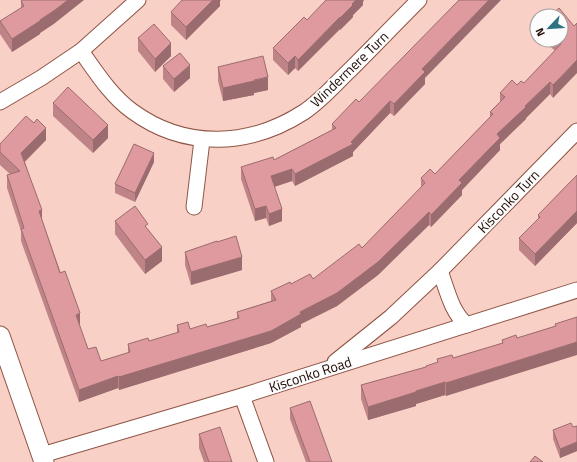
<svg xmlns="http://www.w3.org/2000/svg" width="577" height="462" font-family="'Titillium Web',sans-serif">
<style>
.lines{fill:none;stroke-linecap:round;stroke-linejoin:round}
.minor-casing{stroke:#8e5445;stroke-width:17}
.tertiary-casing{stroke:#8e5445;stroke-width:21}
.minor{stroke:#fff;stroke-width:15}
.tertiary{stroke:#fff;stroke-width:19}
.wall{fill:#bf8488}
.shaded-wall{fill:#9b6c6f}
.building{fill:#de9a9e;stroke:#9b6c6f}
.labels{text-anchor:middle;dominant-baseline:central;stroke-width:4;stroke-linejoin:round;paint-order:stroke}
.street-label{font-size:14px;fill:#210b06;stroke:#fcfcfc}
</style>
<rect width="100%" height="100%" fill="#f9d0c5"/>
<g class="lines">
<g class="minor-casing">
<g id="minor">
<path d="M 81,51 C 96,72 111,96 132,111 C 185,150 250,147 304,112 C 322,100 336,83 351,69 C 374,46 396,23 419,0"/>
<path d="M 0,102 L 41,78 L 81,51 L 138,0"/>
<path d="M 194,207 L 202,140"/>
<path d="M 440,271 C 447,289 451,312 467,325"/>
<path d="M 335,362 L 391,317 L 440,271 L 577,131"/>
<path d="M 242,396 L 266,462"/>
<path d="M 42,455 L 242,396 L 577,290"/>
</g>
</g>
<g class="tertiary-casing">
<path id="tertiary" d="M 0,336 L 44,462"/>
</g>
<use href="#minor" class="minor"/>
<use href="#tertiary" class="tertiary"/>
</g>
<g class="wall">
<path d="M 21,1 L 55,23 L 40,33 L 40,34 L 12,52 L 0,34 L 0,21 L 21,8 Z"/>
<path d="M 220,1 L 220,6 L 186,40 L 171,25 L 171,12 Z"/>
<path d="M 363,2 L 363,5 L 353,15 L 353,17 L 340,30 L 340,29 L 298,71 L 295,68 L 288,75 L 273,60 L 273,48 L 307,20 Z"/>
<path d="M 574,26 L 553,98 L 550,94 L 526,118 L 526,119 L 500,144 L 500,150 L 462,190 L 462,195 L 431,227 L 429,225 L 378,275 L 337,306 L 301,324 L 301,327 L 271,343 L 119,390 L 118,388 L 79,402 L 21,241 L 21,231 L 7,188 L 7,175 L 10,174 L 0,165 L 0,144 L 46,140 L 25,162 L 42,220 L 88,349 L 101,361 L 128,353 L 128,344 L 149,341 L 177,333 L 177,325 L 190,329 L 207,327 L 237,318 L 237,312 L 271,301 L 271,291 L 291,284 L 313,279 L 362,248 L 421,188 L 421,178 L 435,174 L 490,117 L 490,112 L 500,102 L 500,93 L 517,85 L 524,83 L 555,51 L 544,40 L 561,40 Z"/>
<path d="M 138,38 L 171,56 L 155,72 L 138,51 Z"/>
<path d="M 163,66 L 190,78 L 174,92 L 163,79 Z"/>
<path d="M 218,67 L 268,90 L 254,93 L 254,95 L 223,101 L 218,81 Z"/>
<path d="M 425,78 L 425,84 L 394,116 L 390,113 L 353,152 L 353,156 L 295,186 L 292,181 L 274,187 L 282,221 L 269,226 L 266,218 L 255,221 L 241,179 L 241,167 L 274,160 L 332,130 L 332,124 L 359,102 Z"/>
<path d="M 53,103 L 108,138 L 93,153 L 53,116 Z"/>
<path d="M 154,162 L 135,202 L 115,193 L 115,184 Z"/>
<path d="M 577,175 L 577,223 L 535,266 L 519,250 L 519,238 L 538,219 L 538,215 Z"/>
<path d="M 115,221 L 148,229 L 162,261 L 145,274 L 115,234 Z"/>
<path d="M 217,242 L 242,270 L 191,285 L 185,265 L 185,252 Z"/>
<path d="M 577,317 L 446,396 L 445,395 L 416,404 L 416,406 L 368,420 L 361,399 L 361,385 L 426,367 L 437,363 L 437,359 L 453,358 L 502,343 L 502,340 L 517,338 L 555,326 L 555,324 Z"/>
<path d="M 290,408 L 332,462 L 306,462 L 290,419 Z"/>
<path d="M 577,426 L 577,451 L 560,458 L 553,439 L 553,430 L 573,427 Z"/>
<path d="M 199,434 L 232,462 L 204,462 L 199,448 Z"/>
</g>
<g class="shaded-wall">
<path d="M 68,0 L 84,0 L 55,23 L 40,33 L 40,34 L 12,52 L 12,39 L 40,20 Z"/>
<path d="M 213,0 L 221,0 L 220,1 L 220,6 L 186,40 L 186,27 Z"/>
<path d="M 356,0 L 364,0 L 363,2 L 363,5 L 353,15 L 353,17 L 340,30 L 340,18 Z"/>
<path d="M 489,0 L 501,0 L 425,78 L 425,84 L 394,116 L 394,104 L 422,69 Z"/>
<path d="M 340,17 L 340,29 L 298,71 L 298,60 Z"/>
<path d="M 171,43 L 171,56 L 155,72 L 155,59 Z"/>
<path d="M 295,56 L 295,68 L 288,75 L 288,63 Z"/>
<path d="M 577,60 L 577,73 L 553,98 L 553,85 Z"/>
<path d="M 190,65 L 190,78 L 174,92 L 174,79 Z"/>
<path d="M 268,77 L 268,90 L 254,93 L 254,95 L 223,101 L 223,88 Z"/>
<path d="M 550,82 L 550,94 L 526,118 L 526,119 L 500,144 L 500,150 L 462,190 L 462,195 L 431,227 L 431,215 L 497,134 Z"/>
<path d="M 390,101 L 390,113 L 353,152 L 353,156 L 295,186 L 295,174 L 351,142 Z"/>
<path d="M 108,125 L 108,138 L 93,153 L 93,140 Z"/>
<path d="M 46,128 L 46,140 L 21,165 L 21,153 Z"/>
<path d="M 154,153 L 154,162 L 135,202 L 135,193 Z"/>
<path d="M 292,169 L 292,181 L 271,188 L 271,176 Z"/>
<path d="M 266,206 L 266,218 L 255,221 L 255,209 Z"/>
<path d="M 282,209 L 282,221 L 269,226 L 269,214 Z"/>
<path d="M 42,210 L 42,223 L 39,211 Z"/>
<path d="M 577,211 L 577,223 L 535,266 L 535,254 Z"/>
<path d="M 429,212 L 429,225 L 378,275 L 337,306 L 301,324 L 301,327 L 271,343 L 119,390 L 119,377 L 300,312 Z"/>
<path d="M 162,247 L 162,261 L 145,274 L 145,260 Z"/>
<path d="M 242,257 L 242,270 L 191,285 L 191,272 Z"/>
<path d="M 80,313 L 80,326 L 76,315 Z"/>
<path d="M 577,342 L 577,355 L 446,396 L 446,383 Z"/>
<path d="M 118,376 L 118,388 L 79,402 L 79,390 Z"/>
<path d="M 445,382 L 445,395 L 416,404 L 416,406 L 368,420 L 368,407 L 416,391 Z"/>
<path d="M 577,442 L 577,451 L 560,458 L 560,449 Z"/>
</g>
<g class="building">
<path d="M 22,0 L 68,0 L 55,10 L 40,20 L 40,21 L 12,39 L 0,21 L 24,6 L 21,1 Z"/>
<path d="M 182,0 L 213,0 L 186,27 L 171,12 Z"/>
<path d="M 326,0 L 356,0 L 352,4 L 353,5 L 340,18 L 340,17 L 298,60 L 295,56 L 288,63 L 273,48 L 304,17 L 307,20 Z"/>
<path d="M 459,0 L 489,0 L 422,69 L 425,72 L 394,104 L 390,101 L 351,142 L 353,144 L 295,174 L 292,169 L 271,176 L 282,209 L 269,214 L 266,206 L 255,209 L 241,167 L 273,157 L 274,160 L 336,128 L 332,124 L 356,99 L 359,102 Z"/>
<path d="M 559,8 L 574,26 L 577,23 L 577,60 L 553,85 L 550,82 L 525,106 L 526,107 L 497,134 L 500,138 L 459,180 L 462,183 L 431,215 L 429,212 L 378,262 L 337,293 L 300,312 L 301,314 L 271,331 L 119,377 L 118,376 L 79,390 L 21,229 L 24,228 L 7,175 L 20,171 L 0,152 L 0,144 L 26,116 L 34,123 L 37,119 L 46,128 L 21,153 L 42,210 L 39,211 L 60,273 L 65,271 L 80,313 L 76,315 L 88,349 L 96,347 L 101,361 L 130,352 L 128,344 L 148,338 L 149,341 L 179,332 L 177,325 L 188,322 L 190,329 L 206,324 L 207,327 L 239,318 L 237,312 L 276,300 L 271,291 L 290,282 L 291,284 L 310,274 L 313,279 L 359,244 L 362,248 L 425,183 L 421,178 L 430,169 L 435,174 L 493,114 L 490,112 L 505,97 L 500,93 L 512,80 L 517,85 L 521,81 L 524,83 L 561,44 L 556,40 L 561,40 L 561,16 L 550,16 Z"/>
<path d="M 154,24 L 171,43 L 155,59 L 138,38 Z"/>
<path d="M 180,53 L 190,65 L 174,79 L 163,66 Z"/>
<path d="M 263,56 L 268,77 L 254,80 L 254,81 L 223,88 L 218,67 Z"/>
<path d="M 68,87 L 108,125 L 93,140 L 53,103 Z"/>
<path d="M 134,144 L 154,153 L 135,193 L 115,184 Z"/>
<path d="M 577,175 L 577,211 L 535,254 L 519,238 L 540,217 L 538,215 Z"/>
<path d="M 135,206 L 148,224 L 145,226 L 162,247 L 145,260 L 115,221 Z"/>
<path d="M 236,236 L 242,257 L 191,272 L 185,252 L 217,241 L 217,242 Z"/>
<path d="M 577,317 L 577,342 L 446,383 L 445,382 L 416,391 L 416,392 L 368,407 L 361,385 L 426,367 L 426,366 L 438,362 L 437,359 L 452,355 L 453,358 L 503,343 L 502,340 L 516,335 L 517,338 L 556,326 L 555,324 Z"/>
<path d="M 310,401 L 332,462 L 310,462 L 290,408 Z"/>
<path d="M 571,423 L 573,427 L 577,426 L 577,442 L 560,449 L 553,430 Z"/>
<path d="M 220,427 L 232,462 L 209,462 L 199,434 Z"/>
<path d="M 535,456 L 543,462 L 530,462 Z"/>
</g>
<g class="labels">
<g class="street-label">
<text transform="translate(349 69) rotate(-44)">Windermere Turn</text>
<text transform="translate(508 201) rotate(-46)">Kisconko Turn</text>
<text transform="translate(310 374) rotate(-18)">Kisconko Road</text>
</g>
</g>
<g transform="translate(549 28) rotate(245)"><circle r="19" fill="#fcfcfc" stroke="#a49c9a"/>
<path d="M0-3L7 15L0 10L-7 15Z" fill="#2f7383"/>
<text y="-6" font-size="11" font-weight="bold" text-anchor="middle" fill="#210b06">N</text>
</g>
</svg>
